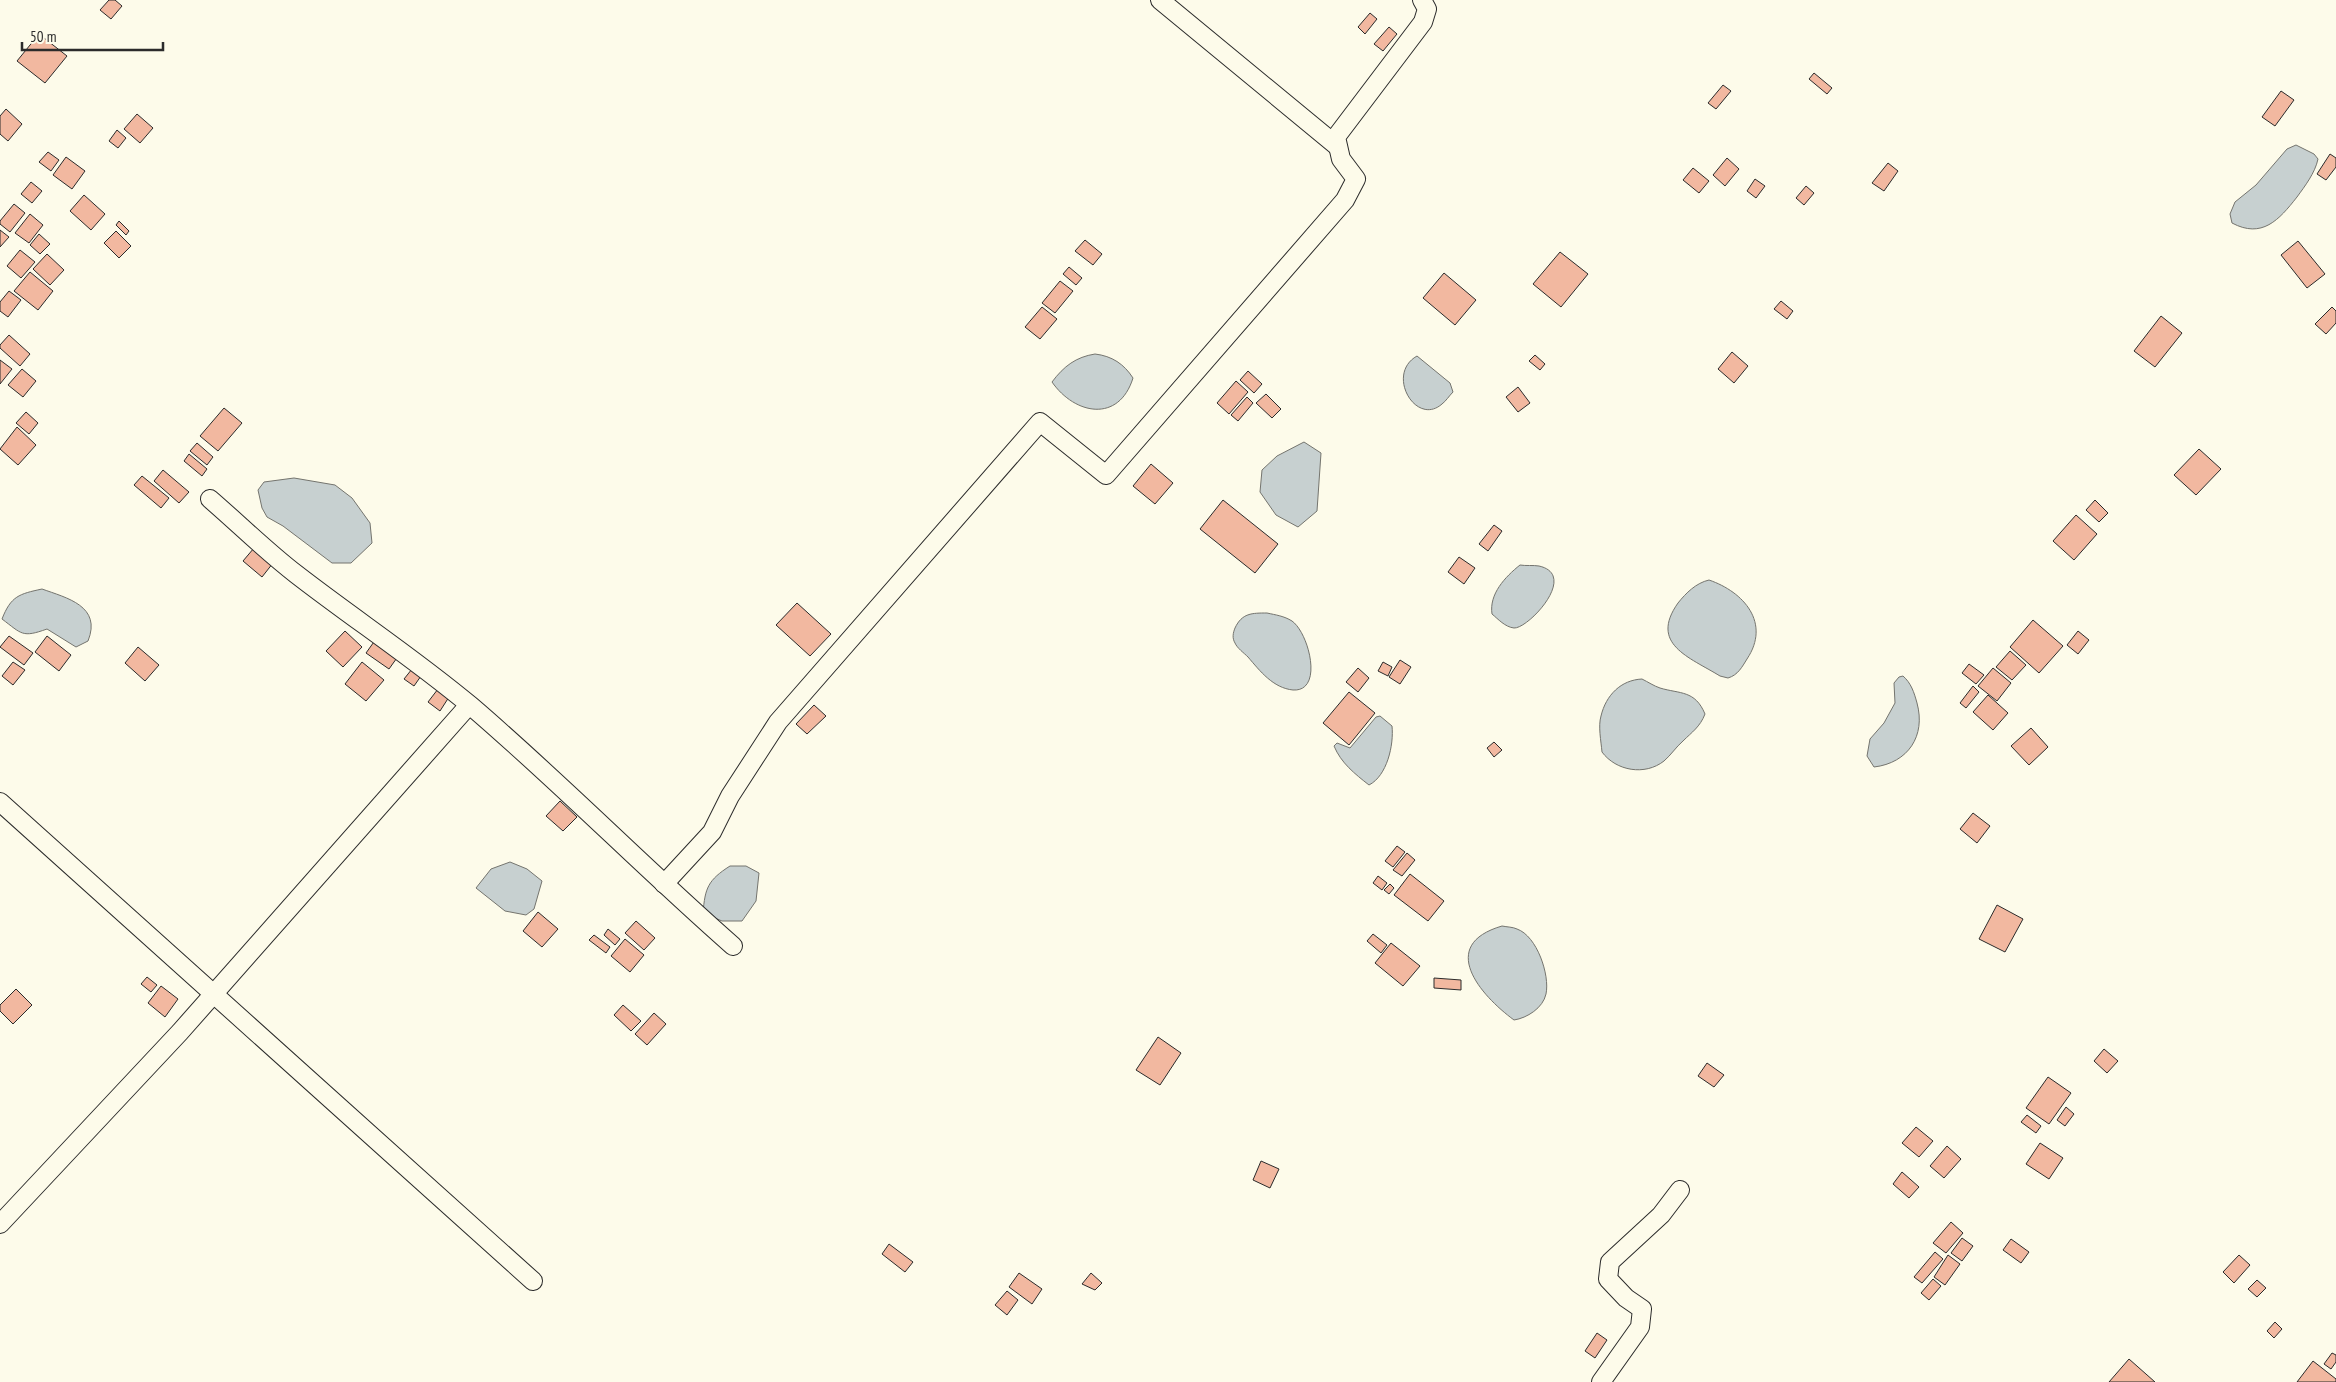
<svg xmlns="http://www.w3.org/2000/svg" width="2336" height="1382" font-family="'PT Sans Narrow',sans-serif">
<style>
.water{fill:#c7d0d0;stroke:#74746e}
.building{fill:#f2b8a0;stroke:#2b2b2b}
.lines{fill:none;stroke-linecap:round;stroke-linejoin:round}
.minor-casing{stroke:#2b2b2b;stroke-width:20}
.minor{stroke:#fdfbea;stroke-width:18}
</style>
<rect width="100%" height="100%" fill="#fdfbea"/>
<g class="water">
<path d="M 2296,145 L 2314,154 L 2318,159 C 2315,173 2305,186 2297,197 C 2279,220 2262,239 2232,223 L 2230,214 L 2235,202 L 2256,185 L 2287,149 Z"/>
<path d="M 1095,354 C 1112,356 1124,364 1133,378 C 1119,423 1075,415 1052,382 C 1064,366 1076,357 1095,354 Z"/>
<path d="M 1417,356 L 1450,383 L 1453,392 C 1449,396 1446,401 1442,404 C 1416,427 1385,374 1417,356 Z"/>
<path d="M 1304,442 L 1321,453 L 1317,511 L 1298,527 L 1276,515 L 1260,492 L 1262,470 L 1277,456 Z"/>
<path d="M 294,478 L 335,485 L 352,498 L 370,523 L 372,543 L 351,563 L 332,563 L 283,526 L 267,517 L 262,508 L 258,490 L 264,482 Z"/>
<path d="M 1520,565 C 1526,566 1533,565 1539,566 C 1579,575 1528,629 1514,628 C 1505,627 1498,619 1492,614 C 1489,594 1505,577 1520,565 Z"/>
<path d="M 1709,580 C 1744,592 1771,623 1747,659 C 1742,667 1738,675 1728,678 L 1720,676 C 1689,657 1649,644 1678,603 C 1686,593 1696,583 1709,580 Z"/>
<path d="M 42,589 C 67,598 102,606 88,641 L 76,647 L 47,629 C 22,638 22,634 2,619 C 11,596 19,594 42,589 Z"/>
<path d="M 1267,613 C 1276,615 1284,616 1292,621 C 1309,633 1324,692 1293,690 C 1273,688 1260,671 1248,657 C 1244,653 1237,648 1235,643 C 1232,638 1233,633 1235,628 C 1242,613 1252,613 1267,613 Z"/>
<path d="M 1903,676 C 1911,683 1914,692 1917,703 C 1926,736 1908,763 1874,767 L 1867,756 L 1870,739 L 1884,723 L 1895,703 L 1894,683 L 1899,677 Z"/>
<path d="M 1642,679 C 1648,682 1654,686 1660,688 C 1680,694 1695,690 1705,714 C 1700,727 1692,732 1683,741 C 1676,747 1671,755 1664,761 C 1645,776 1616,771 1602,752 C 1601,741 1598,726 1601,716 C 1606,695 1621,680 1642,679 Z"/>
<path d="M 1380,716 L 1392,726 C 1394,745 1387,776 1369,785 C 1355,774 1341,763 1334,746 L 1337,743 L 1350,748 L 1376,717 Z"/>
<path d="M 510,862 L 527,869 L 542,881 L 534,909 L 526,915 L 505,911 L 476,888 L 491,869 Z"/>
<path d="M 730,866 L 746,866 L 759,873 L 756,901 L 742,921 L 722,921 L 703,913 C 705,888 708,880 730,866 Z"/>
<path d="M 1502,926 C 1507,927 1513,927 1517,929 C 1537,936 1550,975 1546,994 C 1543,1008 1527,1018 1514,1020 C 1480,995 1437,945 1502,926 Z"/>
</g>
<g class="building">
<path d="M 109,0 L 115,0 L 122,6 L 111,19 L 100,10 Z"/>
<path d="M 1370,13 L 1377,19 L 1365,34 L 1358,27 Z"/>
<path d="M 1389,27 L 1397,34 L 1383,51 L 1374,44 Z"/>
<path d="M 39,34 L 67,56 L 45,83 L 17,61 Z"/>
<path d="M 1814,73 L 1832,88 L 1827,94 L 1809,79 Z"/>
<path d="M 1723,85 L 1731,91 L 1716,109 L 1708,103 Z"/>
<path d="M 2281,91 L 2294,100 L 2275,126 L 2262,117 Z"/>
<path d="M 6,109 L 22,124 L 8,141 L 0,134 L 0,116 Z"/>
<path d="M 137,114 L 153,128 L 140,143 L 124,129 Z"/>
<path d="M 117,130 L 126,138 L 118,148 L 109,141 Z"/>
<path d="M 48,152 L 59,160 L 51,171 L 39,162 Z"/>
<path d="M 2330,154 L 2336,158 L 2336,167 L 2326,180 L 2317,174 Z"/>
<path d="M 66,157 L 85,171 L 72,189 L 53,175 Z"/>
<path d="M 1727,158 L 1739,169 L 1725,186 L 1713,175 Z"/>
<path d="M 1888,163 L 1898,171 L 1884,191 L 1872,183 Z"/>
<path d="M 1693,168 L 1709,181 L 1699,193 L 1683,180 Z"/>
<path d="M 1755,179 L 1765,186 L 1756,198 L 1747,191 Z"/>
<path d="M 31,182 L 42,191 L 32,203 L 21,194 Z"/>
<path d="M 1806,186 L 1814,193 L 1804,205 L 1796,198 Z"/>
<path d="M 84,195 L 105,214 L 91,230 L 70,211 Z"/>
<path d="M 14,204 L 25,213 L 10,232 L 0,224 L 0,221 Z"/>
<path d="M 30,214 L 43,225 L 29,243 L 15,233 Z"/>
<path d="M 119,221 L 129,231 L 126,235 L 116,225 Z"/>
<path d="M 0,230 L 9,237 L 0,247 Z"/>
<path d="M 116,231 L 131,246 L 119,258 L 104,243 Z"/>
<path d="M 39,234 L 50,244 L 40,254 L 30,245 Z"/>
<path d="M 1085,240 L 1102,254 L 1093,265 L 1075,251 Z"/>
<path d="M 2298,241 L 2325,274 L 2307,288 L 2281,255 Z"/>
<path d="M 20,250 L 35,262 L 21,278 L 7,266 Z"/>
<path d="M 1560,252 L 1588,274 L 1561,307 L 1533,284 Z"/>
<path d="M 47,254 L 64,270 L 50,285 L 33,269 Z"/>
<path d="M 1069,267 L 1082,278 L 1076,285 L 1063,274 Z"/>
<path d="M 30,272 L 53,291 L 38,310 L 14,291 Z"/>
<path d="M 1444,273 L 1476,300 L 1455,325 L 1423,298 Z"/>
<path d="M 1060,281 L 1073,291 L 1055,313 L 1042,303 Z"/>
<path d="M 9,291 L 21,300 L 8,317 L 0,311 L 0,302 Z"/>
<path d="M 1781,301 L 1793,311 L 1787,319 L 1774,309 Z"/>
<path d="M 1042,307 L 1057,319 L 1040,339 L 1025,327 Z"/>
<path d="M 2332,307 L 2336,311 L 2336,323 L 2326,334 L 2315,324 Z"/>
<path d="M 2161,316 L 2182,333 L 2155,367 L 2134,351 Z"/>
<path d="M 9,335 L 30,354 L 20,366 L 0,348 L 0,345 Z"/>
<path d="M 1732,352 L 1748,366 L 1734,383 L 1718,369 Z"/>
<path d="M 1535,355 L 1545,364 L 1540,370 L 1529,361 Z"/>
<path d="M 0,360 L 12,369 L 0,384 Z"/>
<path d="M 22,369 L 36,381 L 23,397 L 8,385 Z"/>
<path d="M 1248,371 L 1262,384 L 1254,393 L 1240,380 Z"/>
<path d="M 1236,381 L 1248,392 L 1229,414 L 1217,403 Z"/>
<path d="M 1518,387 L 1530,403 L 1518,412 L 1506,397 Z"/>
<path d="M 1266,394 L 1281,409 L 1272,418 L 1256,403 Z"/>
<path d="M 1247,397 L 1253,403 L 1238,421 L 1231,415 Z"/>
<path d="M 224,408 L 242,423 L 218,451 L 200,436 Z"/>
<path d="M 26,412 L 38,423 L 29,434 L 16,423 Z"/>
<path d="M 17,427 L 36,445 L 18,465 L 0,449 Z"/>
<path d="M 197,443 L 213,457 L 207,465 L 190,451 Z"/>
<path d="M 2199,449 L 2221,469 L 2196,495 L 2174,475 Z"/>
<path d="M 189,454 L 207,469 L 202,476 L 184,461 Z"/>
<path d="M 1151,464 L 1173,483 L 1155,504 L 1133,486 Z"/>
<path d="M 163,470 L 189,492 L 179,503 L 154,481 Z"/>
<path d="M 142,476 L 169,498 L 161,508 L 134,485 Z"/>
<path d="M 1223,500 L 1278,544 L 1255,573 L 1200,529 Z"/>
<path d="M 2095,500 L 2108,513 L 2099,522 L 2086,510 Z"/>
<path d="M 2076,515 L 2097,534 L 2074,560 L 2053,541 Z"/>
<path d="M 1494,525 L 1502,531 L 1488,551 L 1479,544 Z"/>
<path d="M 254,548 L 273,563 L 262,577 L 243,561 Z"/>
<path d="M 1459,557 L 1475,568 L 1464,584 L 1448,572 Z"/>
<path d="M 797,603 L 831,634 L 810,656 L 776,625 Z"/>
<path d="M 2033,620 L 2063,646 L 2039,673 L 2010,647 Z"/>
<path d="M 345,631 L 362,647 L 343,667 L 326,651 Z"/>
<path d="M 2078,631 L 2089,640 L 2078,654 L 2067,645 Z"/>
<path d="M 9,636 L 33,653 L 24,665 L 0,647 Z"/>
<path d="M 47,636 L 71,655 L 59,671 L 35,652 Z"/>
<path d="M 376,639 L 399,655 L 389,669 L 366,653 Z"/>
<path d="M 138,647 L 159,665 L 145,681 L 125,663 Z"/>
<path d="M 2010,651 L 2026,665 L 2012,680 L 1996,667 Z"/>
<path d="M 1400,660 L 1411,667 L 1400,684 L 1389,677 Z"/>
<path d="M 13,662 L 25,670 L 13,685 L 2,676 Z"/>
<path d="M 362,662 L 384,680 L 366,701 L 345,684 Z"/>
<path d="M 1383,662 L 1392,667 L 1388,676 L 1378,671 Z"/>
<path d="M 1969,664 L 1984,675 L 1976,684 L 1962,673 Z"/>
<path d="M 1358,668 L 1369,678 L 1358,692 L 1346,682 Z"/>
<path d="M 1993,668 L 2011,683 L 1997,701 L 1978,686 Z"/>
<path d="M 412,669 L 421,676 L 414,686 L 404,679 Z"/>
<path d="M 1973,686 L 1979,692 L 1966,708 L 1960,703 Z"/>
<path d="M 438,689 L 449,697 L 440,711 L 428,702 Z"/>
<path d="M 1349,692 L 1375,713 L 1349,745 L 1323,723 Z"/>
<path d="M 1988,695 L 2008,713 L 1993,730 L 1973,712 Z"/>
<path d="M 814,705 L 826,716 L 807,734 L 796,724 Z"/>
<path d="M 2031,728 L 2048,747 L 2029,765 L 2011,746 Z"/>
<path d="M 1494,742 L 1502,750 L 1494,757 L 1487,748 Z"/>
<path d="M 560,801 L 577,817 L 563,831 L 546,816 Z"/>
<path d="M 1973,813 L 1990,826 L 1977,843 L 1960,829 Z"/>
<path d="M 1397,846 L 1405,852 L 1393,867 L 1385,861 Z"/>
<path d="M 1407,853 L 1415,860 L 1402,876 L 1393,870 Z"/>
<path d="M 1410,874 L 1444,901 L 1428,921 L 1394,895 Z"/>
<path d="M 1378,876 L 1387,883 L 1382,890 L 1373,883 Z"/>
<path d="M 1390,884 L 1394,888 L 1389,894 L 1384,890 Z"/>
<path d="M 1997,905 L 2023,919 L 2005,952 L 1979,939 Z"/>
<path d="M 538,912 L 558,929 L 542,947 L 523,931 Z"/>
<path d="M 636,921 L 655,938 L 644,950 L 625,933 Z"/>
<path d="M 608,929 L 620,939 L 615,945 L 604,935 Z"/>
<path d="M 1373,934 L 1387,945 L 1381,953 L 1367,941 Z"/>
<path d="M 594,935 L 610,947 L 606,953 L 589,940 Z"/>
<path d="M 625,939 L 644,955 L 630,972 L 611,956 Z"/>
<path d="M 1391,943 L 1420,966 L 1403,986 L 1375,963 Z"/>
<path d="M 147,977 L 157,985 L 151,992 L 141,984 Z"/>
<path d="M 1434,978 L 1461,980 L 1461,990 L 1434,988 Z"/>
<path d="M 161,986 L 178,999 L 165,1017 L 148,1003 Z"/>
<path d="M 16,989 L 32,1005 L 13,1024 L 0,1011 L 0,1005 Z"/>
<path d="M 623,1005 L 641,1021 L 631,1031 L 614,1015 Z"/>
<path d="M 654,1013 L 666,1024 L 647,1045 L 635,1034 Z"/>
<path d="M 1158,1037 L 1181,1053 L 1160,1085 L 1136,1070 Z"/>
<path d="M 2104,1049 L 2118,1061 L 2107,1073 L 2094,1061 Z"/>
<path d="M 1707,1063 L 1724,1075 L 1714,1087 L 1698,1076 Z"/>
<path d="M 2048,1077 L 2071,1093 L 2049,1124 L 2026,1108 Z"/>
<path d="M 2066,1107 L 2074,1114 L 2065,1126 L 2057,1120 Z"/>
<path d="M 2027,1115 L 2041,1126 L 2036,1133 L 2021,1122 Z"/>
<path d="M 1916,1127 L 1933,1141 L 1919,1157 L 1902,1143 Z"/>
<path d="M 2040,1143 L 2063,1158 L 2049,1179 L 2026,1164 Z"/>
<path d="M 1947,1146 L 1961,1159 L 1944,1178 L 1930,1166 Z"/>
<path d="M 1261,1161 L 1279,1169 L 1270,1188 L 1253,1180 Z"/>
<path d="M 1902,1172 L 1919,1187 L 1909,1198 L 1893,1184 Z"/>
<path d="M 1951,1222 L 1963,1233 L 1946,1253 L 1933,1243 Z"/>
<path d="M 1962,1238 L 1973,1246 L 1962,1261 L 1951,1253 Z"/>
<path d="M 2011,1239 L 2029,1252 L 2021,1263 L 2003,1250 Z"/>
<path d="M 889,1244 L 913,1262 L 905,1272 L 882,1254 Z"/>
<path d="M 1935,1252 L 1943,1259 L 1922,1283 L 1914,1277 Z"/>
<path d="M 1948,1255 L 1960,1264 L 1945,1285 L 1934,1277 Z"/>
<path d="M 2239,1255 L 2250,1265 L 2234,1283 L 2223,1272 Z"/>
<path d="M 1019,1273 L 1042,1289 L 1032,1304 L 1009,1287 Z"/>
<path d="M 1091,1273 L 1102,1283 L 1095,1290 L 1082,1284 Z"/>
<path d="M 1933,1279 L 1941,1286 L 1929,1300 L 1921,1293 Z"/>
<path d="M 2257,1280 L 2266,1288 L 2257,1297 L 2248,1289 Z"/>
<path d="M 1007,1291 L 1018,1300 L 1007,1315 L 995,1305 Z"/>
<path d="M 2275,1322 L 2282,1329 L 2274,1338 L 2267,1331 Z"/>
<path d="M 1597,1333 L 1607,1340 L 1595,1358 L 1585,1351 Z"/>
<path d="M 2332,1353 L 2336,1355 L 2336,1362 L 2331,1369 L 2324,1364 Z"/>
<path d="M 2129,1359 L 2155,1382 L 2109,1382 Z"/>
<path d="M 2313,1361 L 2336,1379 L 2336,1382 L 2297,1382 Z"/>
</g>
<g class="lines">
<g class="minor-casing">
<g id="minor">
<path d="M 1160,0 L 1337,146"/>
<path d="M 210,499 C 239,524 266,551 296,574 C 354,619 415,659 471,706 C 561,783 644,868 733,946"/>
<path d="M 0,802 L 533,1281"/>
<path d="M 664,884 L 712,832 L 730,796 L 778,722 L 1040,422 L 1106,475 L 1345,200 L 1356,179 L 1341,159 L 1336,137 L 1423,22 L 1427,9 L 1422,0"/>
<path d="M 0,1224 L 180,1032 L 469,705"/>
<path d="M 1601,1382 L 1640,1327 L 1642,1309 L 1626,1298 L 1608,1279 L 1610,1262 L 1661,1215 L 1680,1190"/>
</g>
</g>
<use href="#minor" class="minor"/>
</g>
<path d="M22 42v8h141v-8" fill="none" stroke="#2b2b2b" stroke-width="2.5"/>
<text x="30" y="42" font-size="15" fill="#2b2b2b" stroke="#fdfbea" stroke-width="4" paint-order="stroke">50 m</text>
</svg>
